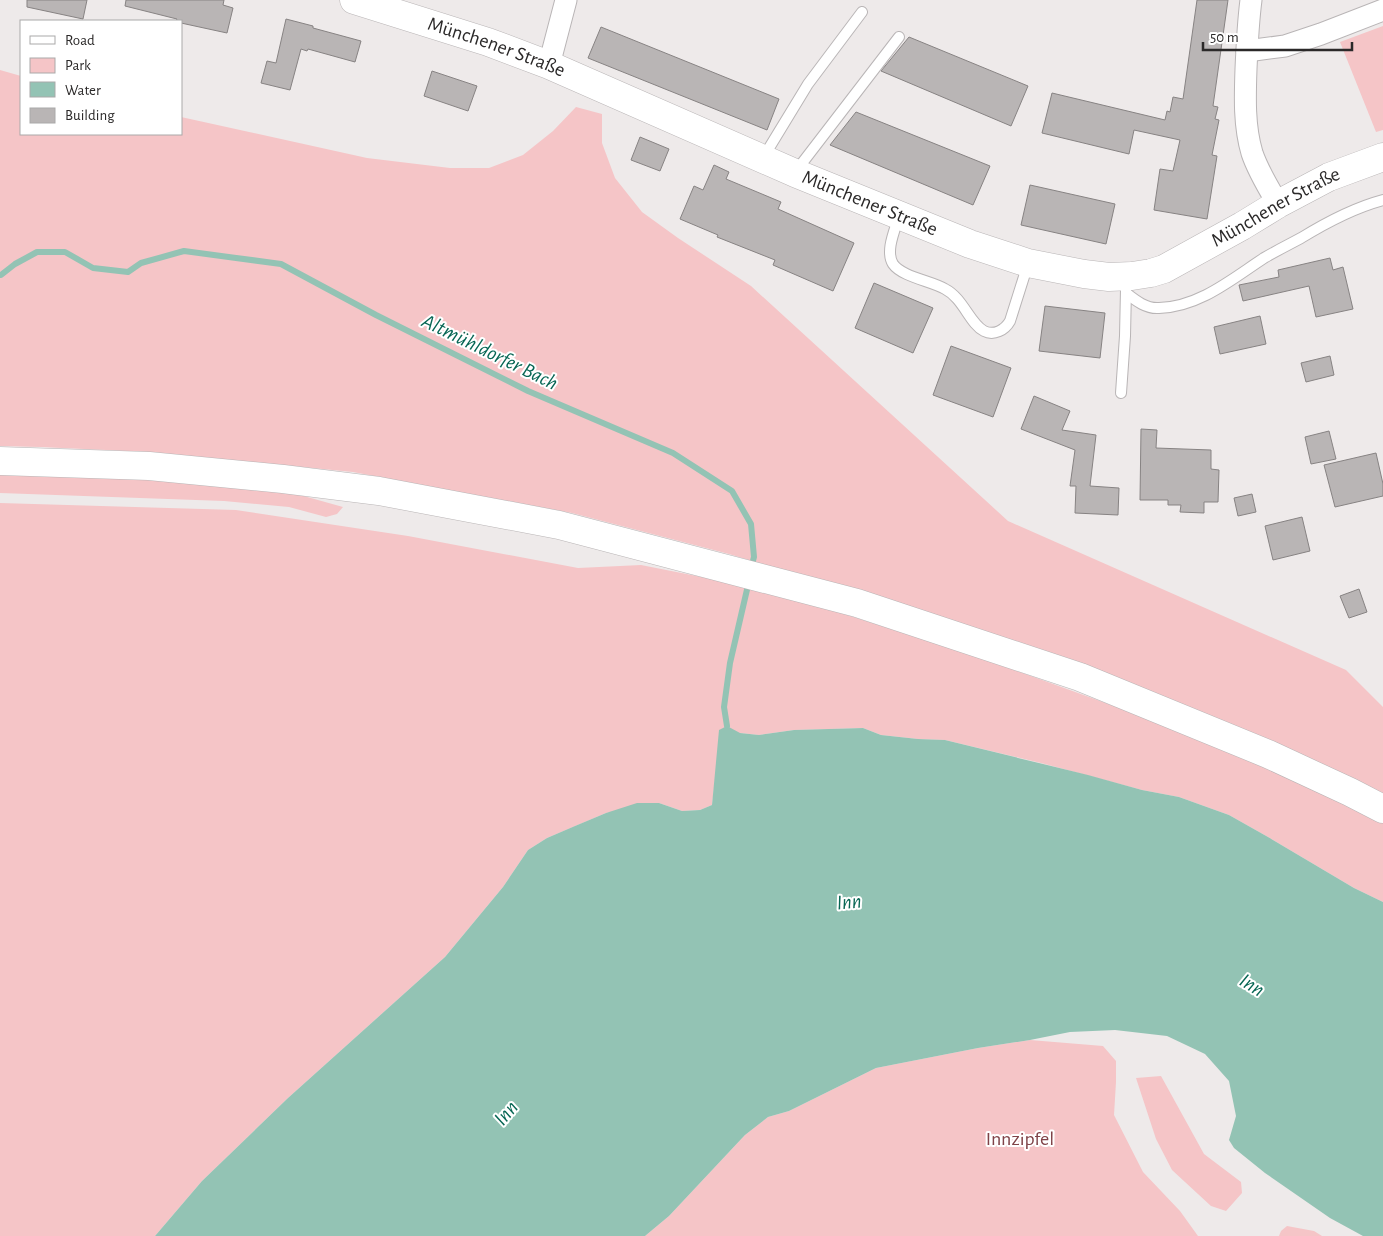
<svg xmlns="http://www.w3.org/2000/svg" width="1383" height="1236" font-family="'Alegreya Sans',sans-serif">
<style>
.green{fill:#f5c5c7}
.water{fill:#93c3b4}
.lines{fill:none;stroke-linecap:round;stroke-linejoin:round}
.stream{stroke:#93c3b4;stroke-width:6}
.building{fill:#b9b5b5;stroke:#878383}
.lane-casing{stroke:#b9b5b6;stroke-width:12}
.street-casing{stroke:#b9b5b6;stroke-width:23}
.secondary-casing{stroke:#b9b5b6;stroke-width:29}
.lane{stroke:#fff;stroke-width:10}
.street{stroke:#fff;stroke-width:21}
.secondary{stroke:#fff;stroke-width:28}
.labels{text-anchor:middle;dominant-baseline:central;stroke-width:4;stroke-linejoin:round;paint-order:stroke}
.street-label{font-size:20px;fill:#2b2929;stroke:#fff}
.park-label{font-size:20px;fill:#7f4247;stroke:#fff}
.water-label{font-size:21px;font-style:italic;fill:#076654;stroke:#fff}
</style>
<rect width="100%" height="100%" fill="#eeeaea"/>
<g class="green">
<path d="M 1383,26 L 1383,130 L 1376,132 L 1340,42 Z"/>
<path d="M 0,70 L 21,76 L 21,134 L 181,134 L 181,117 L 367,158 L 450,168 L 489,168 L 523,155 L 553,131 L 576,107 L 602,114 L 602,143 L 615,178 L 642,212 L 678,238 L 751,286 L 1008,521 L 1346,670 L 1383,707 L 1383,794 L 942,620 L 729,554 L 572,513 L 353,472 L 149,452 L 41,447 L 0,446 Z"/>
<path d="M 0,473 L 122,478 L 233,485 L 300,495 L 343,507 L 337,514 L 326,517 L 289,507 L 224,501 L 0,493 Z"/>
<path d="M 0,503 L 236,510 L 408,536 L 578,568 L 641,565 L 747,586 L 825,608 L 917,637 L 1020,672 L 1136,714 L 1232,752 L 1383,822 L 1383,902 L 1354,888 L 1268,837 L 1229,815 L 1179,797 L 1142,790 L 1041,763 L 945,740 L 918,739 L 881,735 L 863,728 L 794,730 L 759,735 L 740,733 L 716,771 L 712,805 L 700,810 L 682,811 L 659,803 L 606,813 L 547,838 L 528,850 L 503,887 L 445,957 L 288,1098 L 202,1181 L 155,1236 L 0,1236 Z"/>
<path d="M 1030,1040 L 1103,1046 L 1116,1061 L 1116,1082 L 1114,1115 L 1143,1172 L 1180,1211 L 1198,1236 L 645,1236 L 669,1216 L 745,1135 L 768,1117 L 789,1111 L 876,1068 L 978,1048 Z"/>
<path d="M 1161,1076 L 1204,1154 L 1241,1182 L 1242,1193 L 1226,1211 L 1211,1206 L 1172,1170 L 1156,1139 L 1136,1078 Z"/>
<path d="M 1287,1226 L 1314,1231 L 1322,1236 L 1279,1236 L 1281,1231 Z"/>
</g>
<path class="water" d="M 727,726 L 740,733 L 759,735 L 794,730 L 863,728 L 881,735 L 918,739 L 945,740 L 1088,775 L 1142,790 L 1179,797 L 1229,815 L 1268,837 L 1354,888 L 1383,902 L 1383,1236 L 1363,1236 L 1330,1218 L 1265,1173 L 1234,1148 L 1229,1140 L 1236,1116 L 1229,1081 L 1205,1054 L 1167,1036 L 1115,1030 L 1070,1032 L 1030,1040 L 978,1048 L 876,1068 L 789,1111 L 768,1117 L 745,1135 L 669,1216 L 645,1236 L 155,1236 L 202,1181 L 288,1098 L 445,957 L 503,887 L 528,850 L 547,838 L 575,826 L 606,813 L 637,803 L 659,803 L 682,811 L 700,810 L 712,805 L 719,730 Z"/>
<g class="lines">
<g class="stream">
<path d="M 0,275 L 1,275 L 15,264 L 37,252 L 65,252 L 93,268 L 128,272 L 141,263 L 184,251 L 281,264 L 376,315 L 528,391 L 673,453 L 732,491 L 751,524 L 754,557 L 751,568"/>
<path d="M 727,726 L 724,707 L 730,663 L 749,581"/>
</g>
</g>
<g class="building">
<path d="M 27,0 L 87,0 L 83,19 L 27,7 Z"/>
<path d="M 126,0 L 224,0 L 223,5 L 233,8 L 227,33 L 181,23 L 181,21 L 176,21 L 177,19 L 125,6 Z"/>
<path d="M 1197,0 L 1228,0 L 1213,106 L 1218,107 L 1215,119 L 1219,120 L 1212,155 L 1217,156 L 1207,219 L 1154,210 L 1160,169 L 1173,171 L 1180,140 L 1134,130 L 1129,154 L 1042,133 L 1052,93 L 1165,120 L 1167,111 L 1170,112 L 1173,97 L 1183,99 Z"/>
<path d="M 286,19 L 313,26 L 313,28 L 361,41 L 355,62 L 308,49 L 307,51 L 301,49 L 290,90 L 261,83 L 267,61 L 276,63 Z"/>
<path d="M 601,27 L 779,99 L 767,130 L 588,58 Z"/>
<path d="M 909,37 L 1028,86 L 1011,126 L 881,71 Z"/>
<path d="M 432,71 L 477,86 L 468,111 L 424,96 Z"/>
<path d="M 856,112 L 990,166 L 973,205 L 830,145 Z"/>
<path d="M 640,137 L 669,149 L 660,171 L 631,160 Z"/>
<path d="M 714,165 L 729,172 L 726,179 L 781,202 L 778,209 L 854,243 L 833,291 L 773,265 L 775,260 L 717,237 L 718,235 L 680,219 L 694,186 L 703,190 Z"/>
<path d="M 1030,185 L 1115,204 L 1106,244 L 1021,225 Z"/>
<path d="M 1330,258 L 1333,270 L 1343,267 L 1353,309 L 1316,317 L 1309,286 L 1243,301 L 1239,285 L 1279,277 L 1278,270 Z"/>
<path d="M 874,283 L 933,308 L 913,353 L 855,328 Z"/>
<path d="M 1045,306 L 1105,313 L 1100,358 L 1039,351 Z"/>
<path d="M 1260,316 L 1266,344 L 1220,354 L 1214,327 Z"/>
<path d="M 951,346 L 1011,368 L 993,417 L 933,395 Z"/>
<path d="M 1330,356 L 1334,375 L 1306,382 L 1301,363 Z"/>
<path d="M 1034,396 L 1070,411 L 1062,430 L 1096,435 L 1090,486 L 1119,488 L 1118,515 L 1075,513 L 1076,486 L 1070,486 L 1075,450 L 1021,429 Z"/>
<path d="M 1141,429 L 1157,430 L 1156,448 L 1211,450 L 1211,469 L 1219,470 L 1218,502 L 1204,502 L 1204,513 L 1180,512 L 1181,505 L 1168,505 L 1168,500 L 1140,500 Z"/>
<path d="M 1329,431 L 1336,459 L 1311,464 L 1305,437 Z"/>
<path d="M 1376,453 L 1383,484 L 1383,496 L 1335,507 L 1324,465 Z"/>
<path d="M 1252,494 L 1256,512 L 1238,516 L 1234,498 Z"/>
<path d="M 1302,517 L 1310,551 L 1273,560 L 1265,526 Z"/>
<path d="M 1359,589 L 1367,612 L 1349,618 L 1340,596 Z"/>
</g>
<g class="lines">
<g class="lane-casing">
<g id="lane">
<path d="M 763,158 L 808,84 L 862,12"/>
<path d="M 796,171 L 899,37"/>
<path d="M 899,216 C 895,230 885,251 893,264 C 902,277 932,281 945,289 C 963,298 970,324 984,331 C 994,336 1005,330 1010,321 L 1028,264"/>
<path d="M 1126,293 C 1135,300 1146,309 1159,308 C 1199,307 1232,279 1264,258 C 1276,251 1288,245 1301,238 C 1327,222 1353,208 1383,200"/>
<path d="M 1121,393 L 1125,336 L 1126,289"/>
</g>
</g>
<g class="street-casing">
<g id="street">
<path d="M 1251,0 C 1248,23 1247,46 1246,69 C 1245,97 1244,126 1252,153 C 1258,171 1268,187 1278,204"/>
<path d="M 1247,51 L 1285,46 L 1321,34 L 1383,10"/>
<path d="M 549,65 L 566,0"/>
</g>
</g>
<g class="secondary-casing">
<g id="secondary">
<path id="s1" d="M 354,0 L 488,42 L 549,65 L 795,173 L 970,244 L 1028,263 L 1084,274 L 1109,277 L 1132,276 L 1151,273 L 1164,269 L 1242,226 L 1278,204 L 1329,177 L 1383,157"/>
<path d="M 0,461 L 149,466 L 283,479 L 379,491 L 559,525 L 857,603 L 1080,677 L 1268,754 L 1350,792 L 1383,809"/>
</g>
</g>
<use href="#lane" class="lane"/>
<use href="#street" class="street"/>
<use href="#secondary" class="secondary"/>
</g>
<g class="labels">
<g class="street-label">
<text stroke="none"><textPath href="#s1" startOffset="150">Münchener Straße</textPath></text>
<text stroke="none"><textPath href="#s1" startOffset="555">Münchener Straße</textPath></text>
<text stroke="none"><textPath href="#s1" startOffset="990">Münchener Straße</textPath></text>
</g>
<g class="park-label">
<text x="1020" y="1139">Innzipfel</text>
</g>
<g class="water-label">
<text transform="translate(490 352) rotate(26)">Altmühldorfer Bach</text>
<text transform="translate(849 902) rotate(-5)">Inn</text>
<text transform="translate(1252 985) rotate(32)">Inn</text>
<text transform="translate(506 1113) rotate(-50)">Inn</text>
</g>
</g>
<rect x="20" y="20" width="162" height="115" fill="#ffffff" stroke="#aaa9a9"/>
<rect x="30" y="36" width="25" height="8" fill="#ffffff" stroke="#aaa9a9"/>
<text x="65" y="45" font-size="15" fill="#2b2929">Road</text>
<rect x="30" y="58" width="25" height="15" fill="#f5c5c7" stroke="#aaa9a9"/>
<text x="65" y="70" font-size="15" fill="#2b2929">Park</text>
<rect x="30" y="82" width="25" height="15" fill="#93c3b4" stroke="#aaa9a9"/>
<text x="65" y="95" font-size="15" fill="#2b2929">Water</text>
<rect x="30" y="108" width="25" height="15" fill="#b9b5b5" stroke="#aaa9a9"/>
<text x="65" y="120" font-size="15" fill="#2b2929">Building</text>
<path d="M1203 42v8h149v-8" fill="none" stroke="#2b2929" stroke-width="2.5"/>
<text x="1210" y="42" font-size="15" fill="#2b2929" stroke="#ffffff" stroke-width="4" paint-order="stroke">50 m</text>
</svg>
